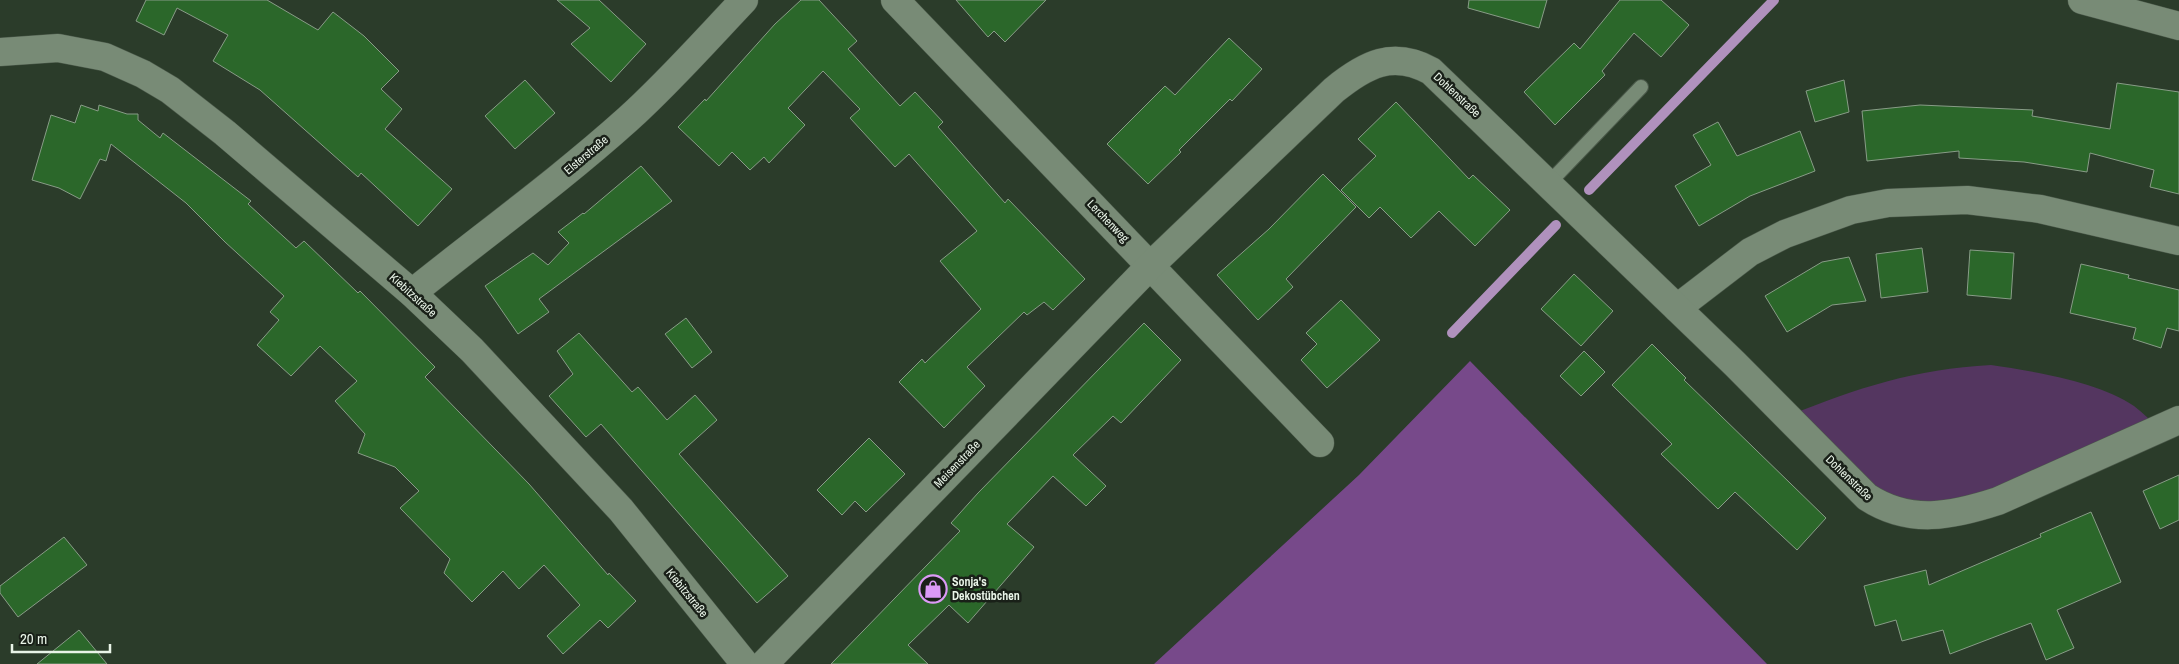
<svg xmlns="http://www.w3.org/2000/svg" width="2179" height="664" font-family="'Archivo Narrow',sans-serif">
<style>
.green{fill:#543660}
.forest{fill:#77498a}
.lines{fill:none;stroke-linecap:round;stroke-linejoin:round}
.stream{stroke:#b091bd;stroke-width:10}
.building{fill:#2b672a;stroke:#889c87}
.lane-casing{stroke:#4b594a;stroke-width:16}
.street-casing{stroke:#4b594a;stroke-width:29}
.secondary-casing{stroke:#4b594a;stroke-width:29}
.lane{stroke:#788b76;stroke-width:14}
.street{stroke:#788b76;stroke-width:28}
.secondary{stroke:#788b76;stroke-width:28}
.labels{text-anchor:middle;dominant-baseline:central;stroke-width:5;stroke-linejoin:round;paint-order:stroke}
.street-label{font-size:12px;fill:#e9f4e8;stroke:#192018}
.poi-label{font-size:12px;font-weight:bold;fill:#e9f4e8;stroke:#192018;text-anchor:start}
</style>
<rect width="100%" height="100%" fill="#2b3c2a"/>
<path class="green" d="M 1991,365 C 2032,371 2100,382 2134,406 C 2143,413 2152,422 2160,429 L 2049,479 L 1906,514 L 1788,416 C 1857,388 1915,369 1991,365 Z"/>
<path class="forest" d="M 1470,361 L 1767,664 L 1154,664 L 1359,475 Z"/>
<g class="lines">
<g class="stream">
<path d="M 1589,190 L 1774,0"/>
<path d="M 1452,333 L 1556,225"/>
</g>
</g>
<g class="building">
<path d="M 146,0 L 267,0 L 318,30 L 333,12 L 364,36 L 399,71 L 381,89 L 402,109 L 385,129 L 452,189 L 418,226 L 361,173 L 358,177 L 260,90 L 213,61 L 228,35 L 177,8 L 164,35 L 136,21 Z"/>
<path d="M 557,0 L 599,0 L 646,44 L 611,82 L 571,44 L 590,28 Z"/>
<path d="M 801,0 L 819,0 L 857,41 L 848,49 L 900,106 L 915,92 L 943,122 L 938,127 L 1005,203 L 1008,199 L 1085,279 L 1053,310 L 1044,302 L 1027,315 L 1024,312 L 967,367 L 985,386 L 944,428 L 899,382 L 922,359 L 925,363 L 981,309 L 940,261 L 977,231 L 909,154 L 895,167 L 850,118 L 860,109 L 823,71 L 788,108 L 805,125 L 769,163 L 764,157 L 750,170 L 732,152 L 719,166 L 678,127 L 705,99 L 706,101 L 775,24 Z"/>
<path d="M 956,0 L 1046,0 L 1005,42 L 994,31 L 988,37 Z"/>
<path d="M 1469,0 L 1547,0 L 1539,28 L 1468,8 Z"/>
<path d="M 1620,0 L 1661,0 L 1689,25 L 1661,57 L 1634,33 L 1602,71 L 1605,75 L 1555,125 L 1524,92 L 1574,43 L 1580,49 Z"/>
<path d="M 1229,38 L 1262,69 L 1232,101 L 1230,99 L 1179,150 L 1181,152 L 1148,184 L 1107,144 L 1165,86 L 1175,95 Z"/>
<path d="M 525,80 L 555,113 L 515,149 L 485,116 Z"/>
<path d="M 1844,80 L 1849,112 L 1815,122 L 1806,91 Z"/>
<path d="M 2117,83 L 2179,92 L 2179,194 L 2150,187 L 2154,170 L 2090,153 L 2087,172 L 2024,162 L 1959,158 L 1959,151 L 1867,161 L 1862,111 L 1920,105 L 2033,110 L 2032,116 L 2110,129 Z"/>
<path d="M 1396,102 L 1469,179 L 1473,175 L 1510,210 L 1475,246 L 1439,211 L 1411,238 L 1380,207 L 1369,218 L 1341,190 L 1376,156 L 1358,139 Z"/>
<path d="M 81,105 L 98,111 L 99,105 L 127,114 L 138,114 L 138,120 L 160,138 L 163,133 L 251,201 L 248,204 L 296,248 L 304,241 L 358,293 L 360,291 L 435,367 L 425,377 L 529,484 L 608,575 L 609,573 L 636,601 L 608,628 L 600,620 L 563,654 L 547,636 L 580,605 L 544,565 L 519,589 L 503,571 L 472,602 L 444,573 L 450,559 L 400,508 L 419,491 L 395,467 L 358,453 L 365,434 L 335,401 L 357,381 L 320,346 L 291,376 L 257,345 L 279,320 L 270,312 L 284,296 L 225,242 L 186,203 L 111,144 L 106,161 L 100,159 L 80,199 L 59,188 L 32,180 L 51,115 L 75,123 Z"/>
<path d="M 1718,122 L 1737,156 L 1800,131 L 1815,171 L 1750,196 L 1699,226 L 1675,186 L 1711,165 L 1693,135 Z"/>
<path d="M 641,166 L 672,201 L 539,299 L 549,312 L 518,334 L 485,286 L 533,253 L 548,265 L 569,243 L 558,232 L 583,213 L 584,214 Z"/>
<path d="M 1323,174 L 1356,207 L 1286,279 L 1293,287 L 1258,320 L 1217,275 L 1269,229 Z"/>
<path d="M 1922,248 L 1928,292 L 1881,298 L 1876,254 Z"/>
<path d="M 1970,250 L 2014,253 L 2011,299 L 1967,295 Z"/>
<path d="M 1849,257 L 1866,301 L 1832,305 L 1787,332 L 1765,296 L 1822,262 Z"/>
<path d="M 2081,264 L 2129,275 L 2128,278 L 2179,290 L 2179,331 L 2167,328 L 2161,348 L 2133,339 L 2136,328 L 2070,313 Z"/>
<path d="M 1574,274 L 1613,311 L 1581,346 L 1541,309 Z"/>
<path d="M 1341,300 L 1380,340 L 1327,388 L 1301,360 L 1317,344 L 1306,333 Z"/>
<path d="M 686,318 L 712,352 L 692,368 L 665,334 Z"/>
<path d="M 1144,323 L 1181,360 L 1121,423 L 1113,416 L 1073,455 L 1106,486 L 1086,506 L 1053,476 L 1007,524 L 1034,547 L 968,623 L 949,605 L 908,645 L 928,664 L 831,664 L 960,531 L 951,523 L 978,493 Z"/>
<path d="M 579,333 L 632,392 L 638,387 L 667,420 L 695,395 L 717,420 L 679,454 L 788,576 L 757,603 L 601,424 L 586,437 L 549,396 L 573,374 L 557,351 Z"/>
<path d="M 1652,344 L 1686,378 L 1684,380 L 1826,518 L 1797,550 L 1735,492 L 1718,509 L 1661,454 L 1672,444 L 1612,385 Z"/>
<path d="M 1584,351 L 1605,372 L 1581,396 L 1560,376 Z"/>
<path d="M 869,438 L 905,474 L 866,512 L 855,501 L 842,515 L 817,490 Z"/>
<path d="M 2179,475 L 2179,520 L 2160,529 L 2143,491 Z"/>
<path d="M 2091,512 L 2121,582 L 2057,610 L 2074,648 L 2046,660 L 2031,623 L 1950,654 L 1943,630 L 1902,641 L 1896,620 L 1875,626 L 1864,586 L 1926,570 L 1929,585 L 2041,537 L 2040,534 Z"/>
<path d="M 64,537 L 87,565 L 18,617 L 0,593 L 0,586 Z"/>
<path d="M 79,630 L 107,664 L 37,664 Z"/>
</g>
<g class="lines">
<g class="lane-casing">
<path id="lane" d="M 1548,184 L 1641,87"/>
</g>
<g class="street-casing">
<g id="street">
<path d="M 895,0 L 1320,443"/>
<path d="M 0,52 L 58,48 L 105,57 L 143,74 L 170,90 L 225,133 L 412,293 L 472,350 L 621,510 L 745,664"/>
<path d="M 412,293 C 484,235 559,181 628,119 C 669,82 706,40 744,0"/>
<path d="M 1677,308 L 1750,252 L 1785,234 L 1851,210 L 1888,203 L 1967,200 L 2040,209 L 2179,241"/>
<path d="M 764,664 L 1151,265 L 1334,90 C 1366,64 1393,50 1431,71 L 1735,364 L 1867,497 C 1910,525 1952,516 1998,501 L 2179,420"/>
</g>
</g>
<g class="secondary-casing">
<path id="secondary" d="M 2082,0 L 2179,26"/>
</g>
<use href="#lane" class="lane"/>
<use href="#street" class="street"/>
<use href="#secondary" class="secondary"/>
</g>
<defs>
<g id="shop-ring" transform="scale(1.4375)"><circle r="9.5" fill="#192018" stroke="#db9af6" stroke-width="1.5"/><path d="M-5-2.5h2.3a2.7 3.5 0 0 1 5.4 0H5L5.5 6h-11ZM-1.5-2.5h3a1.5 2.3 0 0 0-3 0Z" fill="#db9af6"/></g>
</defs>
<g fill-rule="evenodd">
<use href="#shop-ring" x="933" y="589"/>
</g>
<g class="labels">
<g class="street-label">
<text transform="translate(1457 95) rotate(43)">Dohlenstraße</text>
<text transform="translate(586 155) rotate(-40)">Elsterstraße</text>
<text transform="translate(1108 221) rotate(46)">Lerchenweg</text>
<text transform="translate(413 295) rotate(42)">Kiebitzstraße</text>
<text transform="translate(957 464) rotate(-46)">Meisenstraße</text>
<text transform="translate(1849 478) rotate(44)">Dohlenstraße</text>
<text transform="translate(687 593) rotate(51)">Kiebitzstraße</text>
</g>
<g class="poi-label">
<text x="952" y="582">Sonja's<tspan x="952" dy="14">Dekostübchen</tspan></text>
</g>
</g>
<path d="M12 644v8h98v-8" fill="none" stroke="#e9f4e8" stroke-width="2.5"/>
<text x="20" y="644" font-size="15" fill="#e9f4e8" stroke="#192018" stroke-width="4" paint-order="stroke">20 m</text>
</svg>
